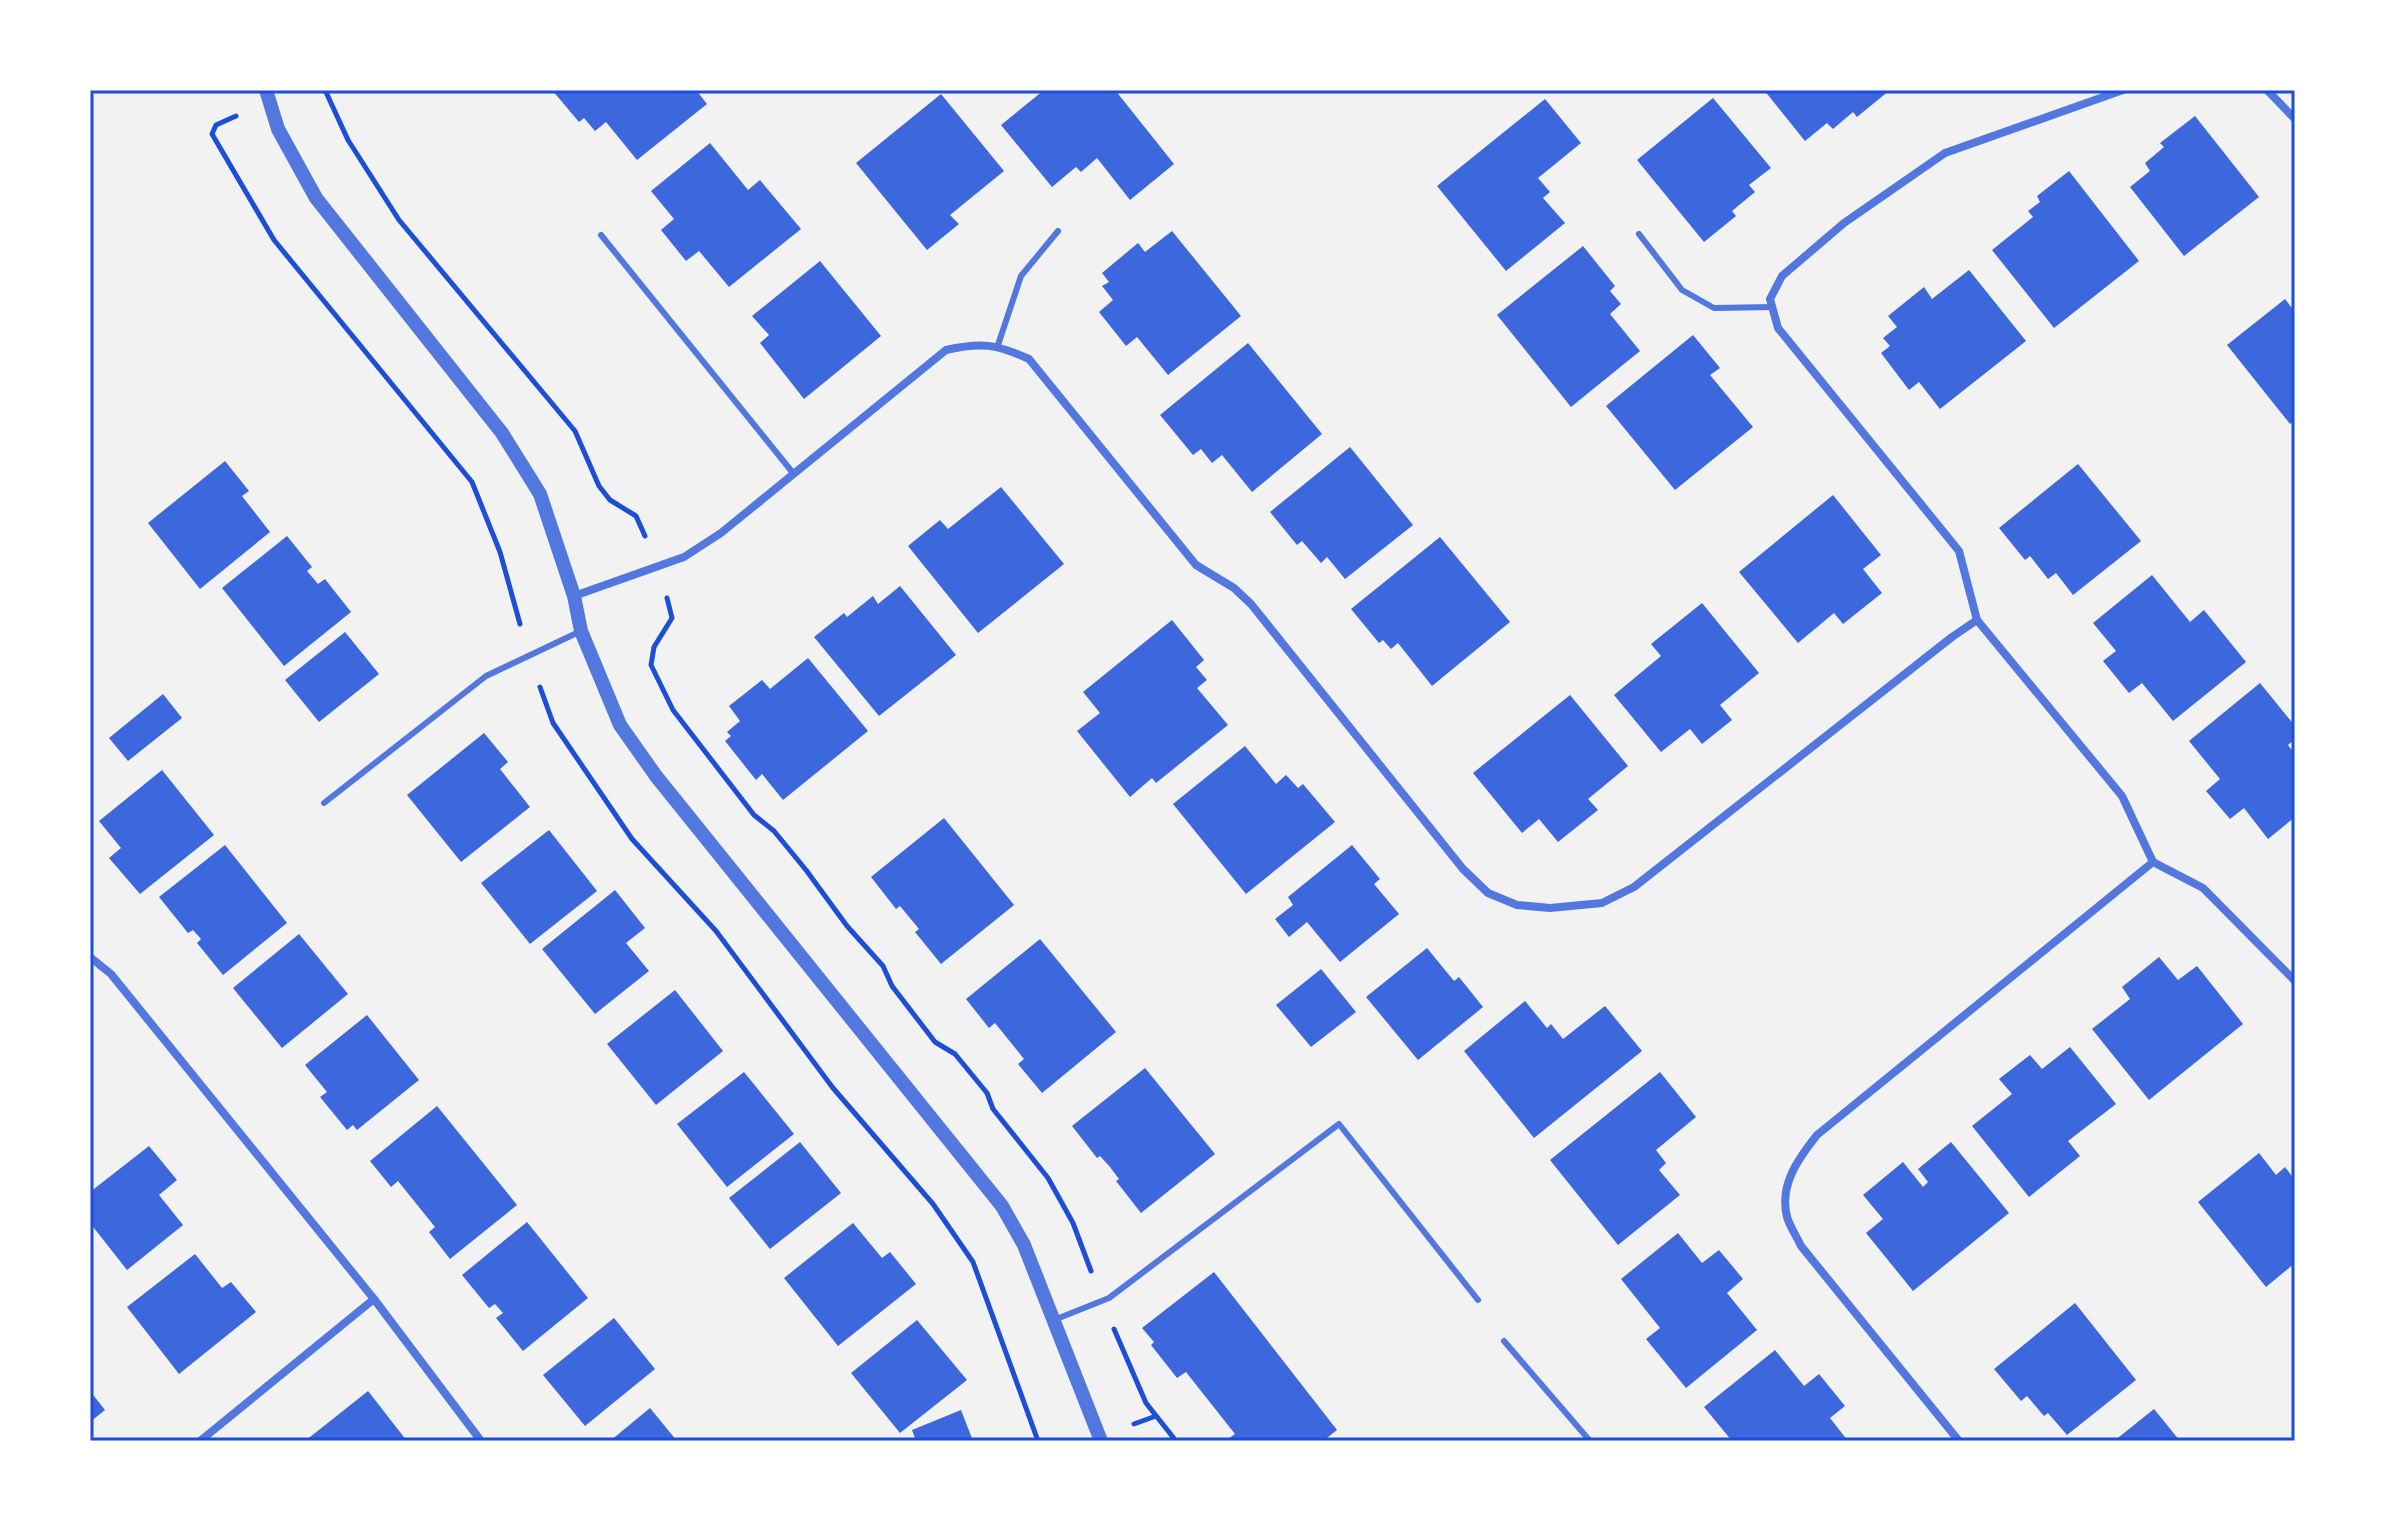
<svg xmlns="http://www.w3.org/2000/svg" width="2385" height="1531" font-family="'Work Sans',sans-serif">
<style>
.building{fill:#3d67dc}
.lines{fill:none;stroke-linecap:round;stroke-linejoin:round}
.path{stroke:#1d4ed8;stroke-width:5}
.service{stroke:#5277de;stroke-width:6}
.minor{stroke:#5277de;stroke-width:8}
.tertiary{stroke:#5277de;stroke-width:14}
.neatline{fill:none;stroke:#1d4ed8;stroke-width:3}
</style>
<rect width="100%" height="100%" fill="#f2f2f2"/>
<g class="building">
<path d="M 552,90 L 696,90 L 707,104 L 637,160 L 606,122 L 595,131 L 584,118 L 579,122 Z"/>
<path d="M 1044,90 L 1115,90 L 1174,164 L 1130,200 L 1097,158 L 1081,172 L 1076,167 L 1052,187 L 1001,125 Z"/>
<path d="M 1764,90 L 1890,90 L 1857,117 L 1853,112 L 1833,129 L 1827,123 L 1805,141 Z"/>
<path d="M 941,94 L 1004,171 L 950,215 L 959,224 L 927,250 L 856,163 Z"/>
<path d="M 1713,98 L 1771,168 L 1749,185 L 1755,192 L 1732,211 L 1736,216 L 1704,242 L 1637,160 Z"/>
<path d="M 1545,99 L 1581,143 L 1538,178 L 1550,192 L 1543,198 L 1565,223 L 1506,271 L 1437,186 Z"/>
<path d="M 2195,116 L 2259,197 L 2184,256 L 2130,187 L 2150,171 L 2145,163 L 2164,147 L 2160,143 Z"/>
<path d="M 710,143 L 748,190 L 760,180 L 801,229 L 729,287 L 699,251 L 686,261 L 661,230 L 674,219 L 651,191 Z"/>
<path d="M 2069,171 L 2139,261 L 2054,328 L 1992,250 L 2033,217 L 2028,211 L 2040,202 L 2037,196 Z"/>
<path d="M 1172,231 L 1241,316 L 1168,375 L 1137,337 L 1126,346 L 1099,312 L 1113,300 L 1102,286 L 1109,282 L 1102,273 L 1138,243 L 1145,252 Z"/>
<path d="M 1583,246 L 1615,286 L 1610,291 L 1621,304 L 1610,314 L 1640,351 L 1571,407 L 1497,315 Z"/>
<path d="M 820,261 L 881,336 L 804,399 L 760,343 L 769,335 L 752,316 Z"/>
<path d="M 1969,270 L 2026,341 L 1940,409 L 1919,382 L 1909,390 L 1881,353 L 1890,346 L 1883,338 L 1897,327 L 1888,316 L 1924,287 L 1932,299 Z"/>
<path d="M 2285,299 L 2295,312 L 2295,420 L 2290,424 L 2227,345 Z"/>
<path d="M 1693,335 L 1720,368 L 1710,375 L 1753,427 L 1675,490 L 1606,406 Z"/>
<path d="M 1248,343 L 1322,434 L 1252,492 L 1222,455 L 1212,463 L 1201,449 L 1193,455 L 1160,415 Z"/>
<path d="M 1350,447 L 1413,525 L 1345,579 L 1327,557 L 1321,563 L 1302,541 L 1297,545 L 1270,512 Z"/>
<path d="M 225,461 L 249,491 L 242,496 L 270,532 L 200,589 L 148,523 Z"/>
<path d="M 2078,464 L 2141,541 L 2073,595 L 2056,573 L 2048,579 L 2030,556 L 2025,560 L 1999,528 Z"/>
<path d="M 1001,487 L 1064,564 L 978,633 L 908,546 L 940,520 L 948,529 Z"/>
<path d="M 1833,495 L 1881,555 L 1863,569 L 1882,593 L 1843,624 L 1834,613 L 1798,643 L 1739,572 Z"/>
<path d="M 287,536 L 312,567 L 307,571 L 318,584 L 325,579 L 351,612 L 284,666 L 222,588 Z"/>
<path d="M 1440,537 L 1510,622 L 1432,686 L 1398,643 L 1391,649 L 1383,640 L 1379,643 L 1351,609 Z"/>
<path d="M 2152,575 L 2190,622 L 2204,610 L 2246,662 L 2173,721 L 2142,683 L 2129,693 L 2103,661 L 2116,651 L 2093,623 Z"/>
<path d="M 900,586 L 956,655 L 879,716 L 814,637 L 844,613 L 847,617 L 873,596 L 878,604 Z"/>
<path d="M 1702,603 L 1759,673 L 1720,705 L 1732,720 L 1702,744 L 1690,729 L 1661,752 L 1614,695 L 1661,656 L 1651,644 Z"/>
<path d="M 1172,620 L 1204,660 L 1196,667 L 1207,680 L 1197,688 L 1228,725 L 1156,783 L 1152,778 L 1130,797 L 1077,731 L 1100,713 L 1083,692 Z"/>
<path d="M 345,632 L 379,674 L 319,722 L 285,680 Z"/>
<path d="M 808,658 L 868,731 L 783,800 L 762,774 L 756,780 L 725,741 L 731,736 L 727,732 L 740,721 L 729,706 L 762,680 L 770,689 Z"/>
<path d="M 2260,683 L 2295,726 L 2295,739 L 2288,745 L 2295,754 L 2295,817 L 2268,839 L 2244,808 L 2230,819 L 2206,791 L 2220,779 L 2189,741 Z"/>
<path d="M 163,694 L 182,718 L 128,761 L 109,738 Z"/>
<path d="M 1570,695 L 1628,766 L 1588,799 L 1598,810 L 1558,842 L 1539,819 L 1522,833 L 1473,773 Z"/>
<path d="M 484,733 L 508,762 L 500,769 L 530,807 L 461,862 L 407,795 Z"/>
<path d="M 1245,746 L 1276,784 L 1286,775 L 1298,788 L 1303,784 L 1335,822 L 1246,894 L 1173,804 Z"/>
<path d="M 162,770 L 214,835 L 140,894 L 109,858 L 121,848 L 99,821 Z"/>
<path d="M 944,818 L 1014,905 L 941,964 L 915,932 L 919,929 L 900,906 L 896,909 L 871,877 Z"/>
<path d="M 549,830 L 597,891 L 530,944 L 481,883 Z"/>
<path d="M 225,845 L 287,923 L 223,975 L 197,943 L 201,939 L 193,930 L 188,933 L 159,897 Z"/>
<path d="M 1352,845 L 1380,879 L 1374,884 L 1399,914 L 1340,962 L 1307,922 L 1289,937 L 1275,919 L 1293,905 L 1288,897 Z"/>
<path d="M 615,890 L 645,928 L 626,943 L 649,971 L 595,1014 L 542,949 Z"/>
<path d="M 299,934 L 348,994 L 282,1048 L 233,988 Z"/>
<path d="M 1040,939 L 1116,1032 L 1042,1093 L 1018,1064 L 1024,1059 L 995,1023 L 989,1028 L 966,999 Z"/>
<path d="M 1427,948 L 1454,981 L 1459,977 L 1483,1007 L 1418,1060 L 1366,997 Z"/>
<path d="M 2159,957 L 2178,980 L 2197,966 L 2243,1024 L 2149,1100 L 2092,1029 L 2130,999 L 2122,987 Z"/>
<path d="M 1321,969 L 1356,1012 L 1311,1047 L 1276,1005 Z"/>
<path d="M 675,990 L 723,1051 L 656,1105 L 607,1044 Z"/>
<path d="M 1525,1001 L 1547,1028 L 1551,1024 L 1563,1039 L 1605,1006 L 1642,1051 L 1534,1138 L 1464,1051 Z"/>
<path d="M 367,1015 L 419,1080 L 357,1130 L 353,1125 L 347,1130 L 320,1097 L 327,1092 L 305,1065 Z"/>
<path d="M 2070,1047 L 2116,1104 L 2068,1141 L 2080,1156 L 2029,1197 L 1972,1126 L 2012,1094 L 1999,1079 L 2030,1055 L 2042,1069 Z"/>
<path d="M 1145,1068 L 1215,1154 L 1141,1213 L 1116,1181 L 1119,1179 L 1110,1167 L 1100,1156 L 1097,1158 L 1072,1126 Z"/>
<path d="M 744,1072 L 794,1134 L 727,1187 L 677,1124 Z"/>
<path d="M 1660,1072 L 1696,1117 L 1656,1150 L 1666,1163 L 1659,1170 L 1680,1195 L 1618,1245 L 1550,1160 Z"/>
<path d="M 437,1106 L 517,1205 L 450,1259 L 429,1232 L 435,1227 L 398,1181 L 391,1187 L 370,1161 Z"/>
<path d="M 800,1142 L 841,1193 L 770,1249 L 729,1198 Z"/>
<path d="M 1951,1142 L 2009,1213 L 1913,1291 L 1866,1233 L 1883,1219 L 1863,1195 L 1903,1162 L 1923,1187 L 1928,1182 L 1918,1169 Z"/>
<path d="M 149,1146 L 177,1180 L 159,1195 L 183,1225 L 127,1270 L 90,1223 L 90,1192 Z"/>
<path d="M 2259,1153 L 2276,1175 L 2285,1167 L 2295,1180 L 2295,1263 L 2266,1287 L 2198,1202 Z"/>
<path d="M 527,1222 L 588,1298 L 523,1351 L 496,1318 L 503,1313 L 495,1304 L 489,1308 L 462,1275 Z"/>
<path d="M 853,1223 L 882,1258 L 890,1252 L 916,1284 L 838,1346 L 784,1278 Z"/>
<path d="M 1678,1233 L 1702,1263 L 1719,1250 L 1743,1279 L 1727,1293 L 1757,1330 L 1686,1388 L 1646,1339 L 1660,1328 L 1621,1279 Z"/>
<path d="M 195,1254 L 222,1288 L 231,1282 L 256,1312 L 179,1374 L 127,1307 Z"/>
<path d="M 1214,1272 L 1337,1430 L 1323,1441 L 1225,1441 L 1235,1434 L 1186,1372 L 1177,1378 L 1151,1345 L 1154,1342 L 1142,1328 Z"/>
<path d="M 2075,1303 L 2136,1380 L 2067,1435 L 2048,1413 L 2044,1416 L 2027,1396 L 2021,1401 L 1994,1369 Z"/>
<path d="M 614,1318 L 655,1369 L 585,1426 L 543,1375 Z"/>
<path d="M 917,1320 L 967,1380 L 900,1433 L 851,1373 Z"/>
<path d="M 1775,1350 L 1804,1386 L 1819,1374 L 1845,1406 L 1830,1418 L 1848,1441 L 1732,1441 L 1704,1407 Z"/>
<path d="M 90,1391 L 105,1410 L 90,1422 Z"/>
<path d="M 368,1391 L 407,1441 L 305,1441 Z"/>
<path d="M 650,1408 L 677,1441 L 610,1441 Z"/>
<path d="M 2154,1409 L 2180,1441 L 2114,1441 Z"/>
<path d="M 961,1410 L 973,1441 L 916,1441 L 912,1430 Z"/>
</g>
<g class="lines">
<g class="path">
<path d="M 325,90 L 348,140 L 399,220 L 575,431 L 599,486 L 610,500 L 636,516 L 645,536"/>
<path d="M 236,116 L 216,125 L 212,134 L 274,240 L 472,482 L 500,552 L 520,624"/>
<path d="M 667,598 L 672,618 L 654,647 L 651,665 L 673,710 L 754,815 L 774,831 L 806,870 L 847,926 L 883,966 L 892,986 L 935,1042 L 955,1054 L 987,1093 L 993,1109 L 1048,1178 L 1073,1223 L 1091,1271"/>
<path d="M 540,687 L 553,723 L 632,839 L 716,931 L 833,1088 L 933,1204 L 973,1262 L 1038,1441"/>
<path d="M 1114,1329 L 1146,1403 L 1176,1441"/>
<path d="M 1134,1424 L 1156,1416"/>
</g>
<g class="service">
<path d="M 1639,234 L 1682,290 L 1714,308 L 1773,307"/>
<path d="M 601,235 L 793,473"/>
<path d="M 997,348 L 1021,276 L 1058,231"/>
<path d="M 324,803 L 486,676 L 581,631"/>
<path d="M 1054,1320 L 1109,1298 L 1339,1124 L 1478,1300"/>
<path d="M 1504,1341 L 1590,1441"/>
</g>
<g class="minor">
<path d="M 2267,90 L 2295,119"/>
<path d="M 574,596 L 684,557 L 721,533 L 946,350 C 981,342 996,344 1029,359 L 1196,565 L 1234,588 L 1251,604 L 1463,869 L 1488,893 L 1517,905 L 1550,908 L 1602,903 L 1634,887 L 1952,637 L 1977,620 L 2122,796 L 2153,862"/>
<path d="M 1977,620 L 1959,551 L 1778,328 L 1770,299 L 1782,276 L 1844,223 L 1945,153 L 2123,90"/>
<path d="M 2153,862 L 2203,888 L 2295,981"/>
<path d="M 90,957 L 111,974 L 374,1299 L 481,1441"/>
<path d="M 200,1441 L 374,1299"/>
<path d="M 1959,1441 L 1801,1246 C 1797,1237 1790,1227 1787,1217 C 1779,1185 1798,1159 1817,1135 L 2153,862"/>
</g>
<path class="tertiary" d="M 266,90 L 278,129 L 316,198 L 502,433 L 540,494 L 574,596 L 581,631 L 620,725 L 656,776 L 1002,1206 L 1024,1245 L 1101,1441"/>
</g>
<rect width="2385" height="1531" fill="none" stroke="#ffffff" stroke-width="184"/>
<rect x="92" y="92" width="2201" height="1347" class="neatline"/>
</svg>
